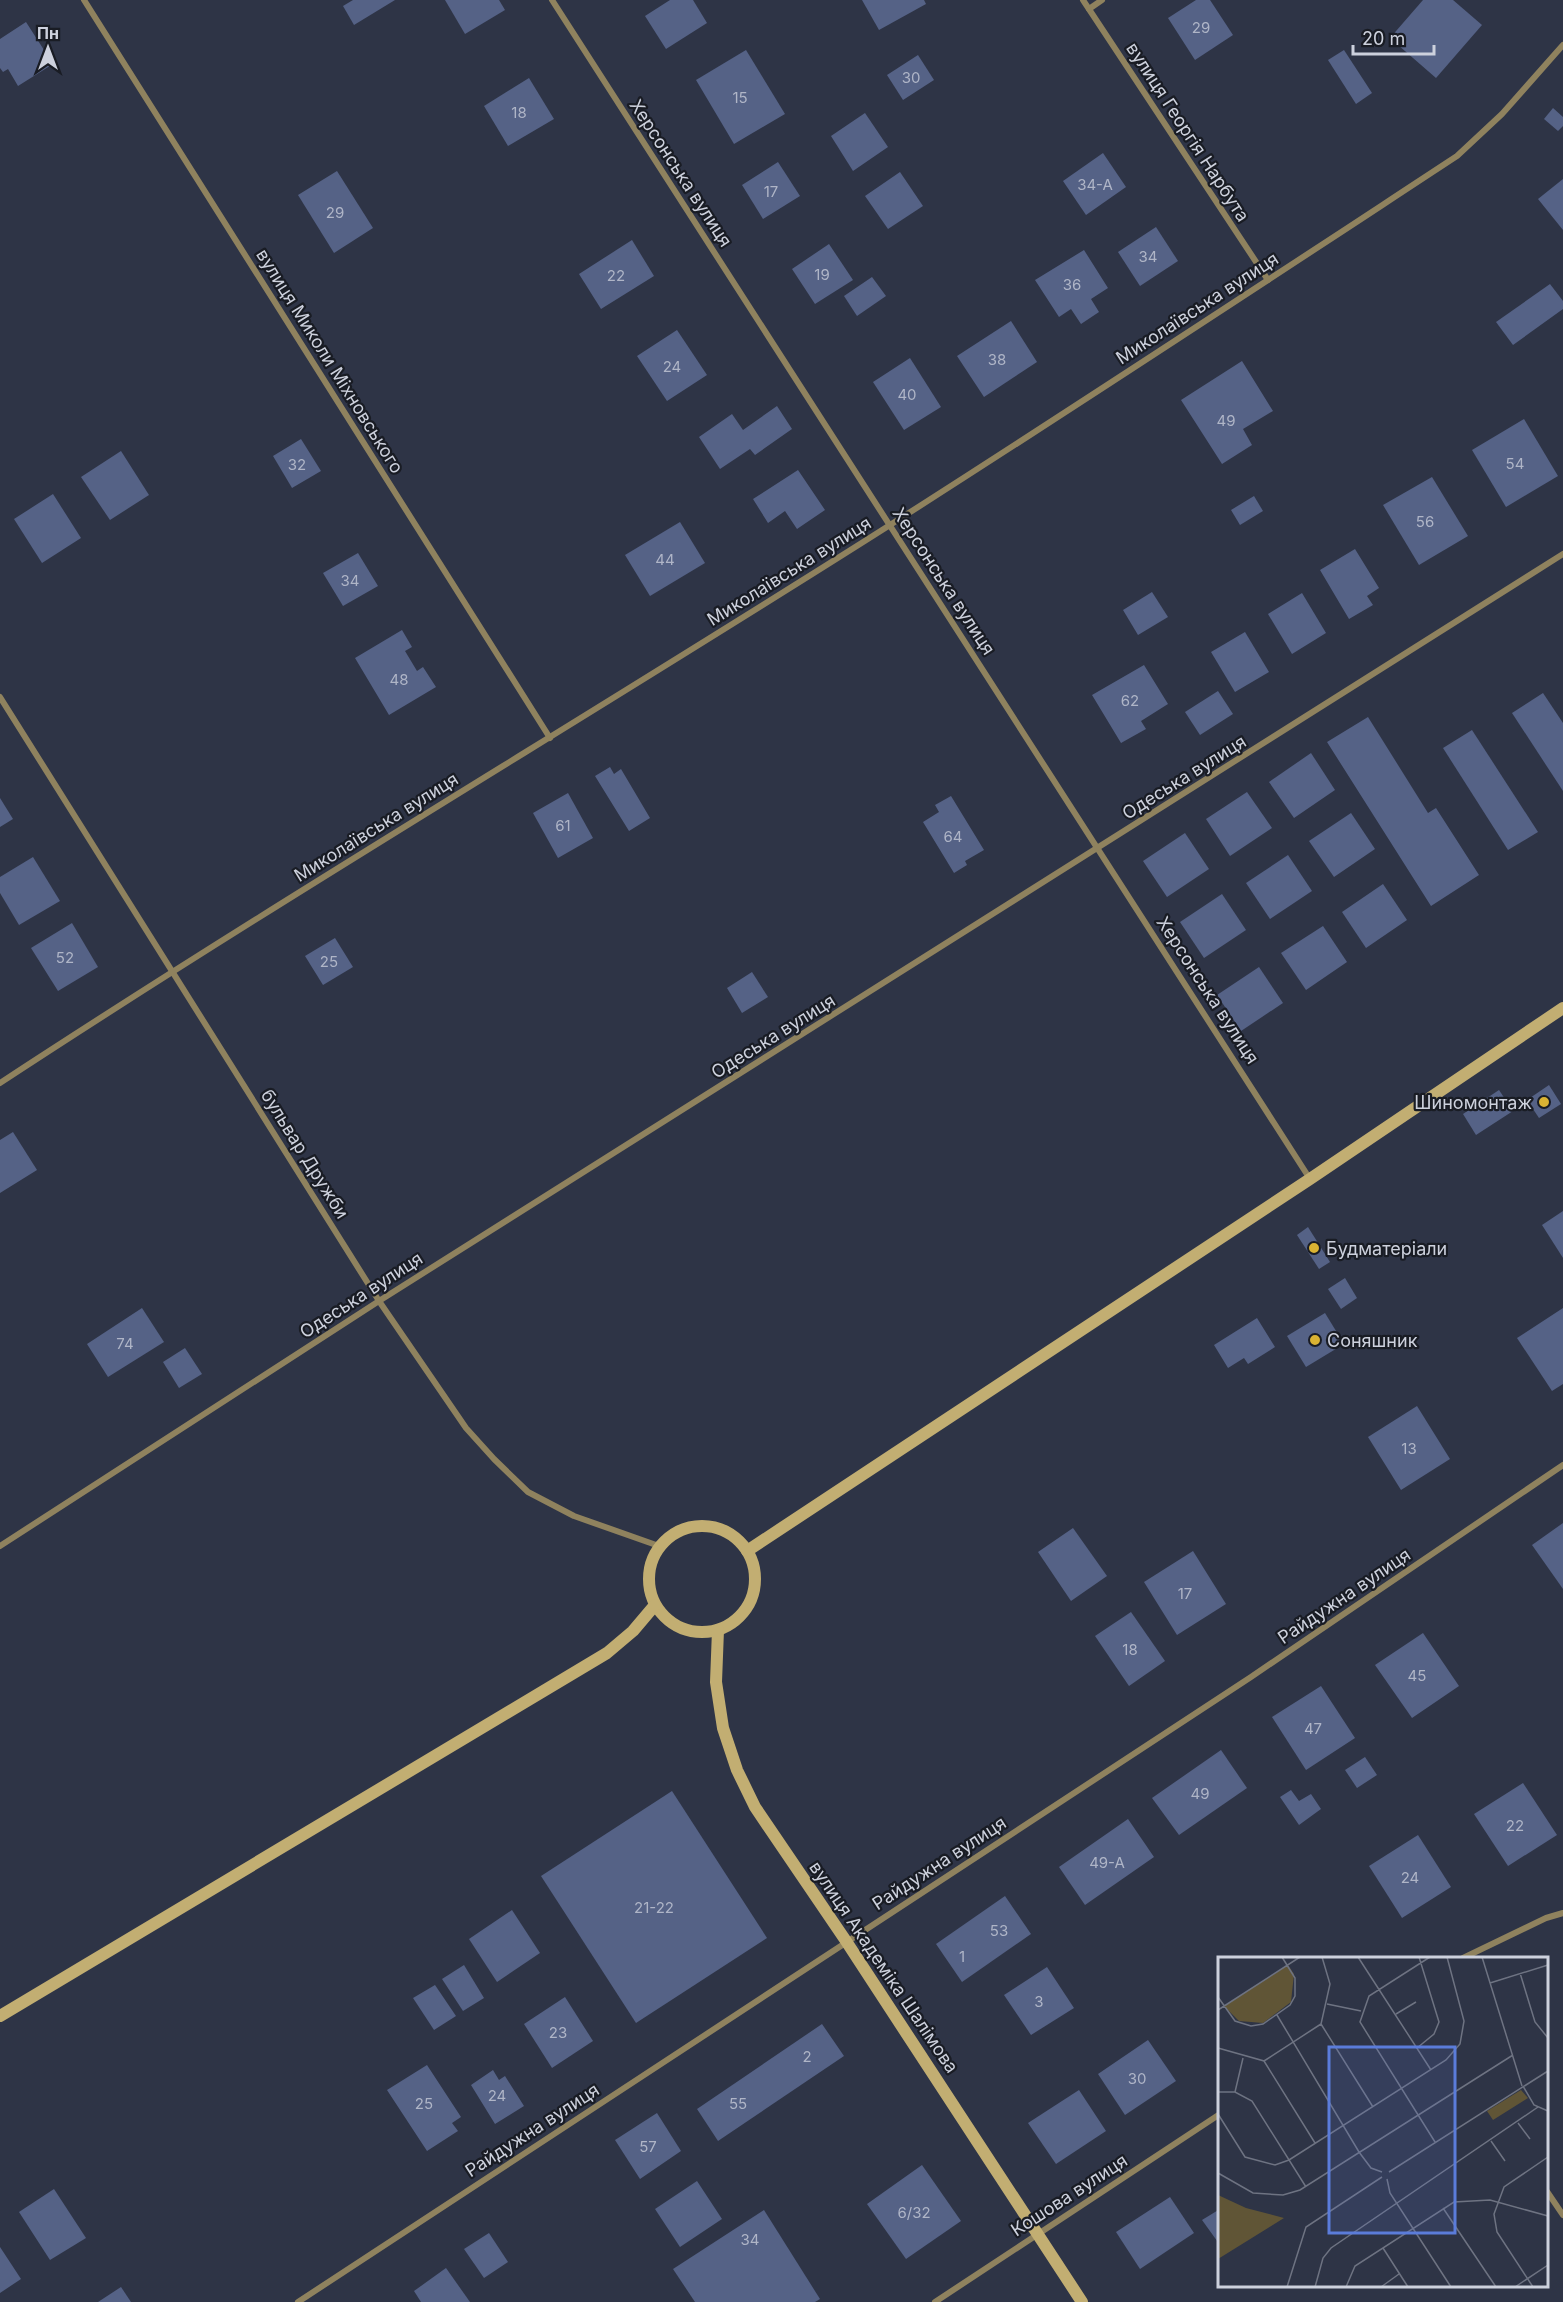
<svg xmlns="http://www.w3.org/2000/svg" width="1563" height="2302" font-family="Inter,sans-serif">
<style>
.building{fill:#556286}
.lines{fill:none;stroke-linecap:round;stroke-linejoin:round}
.street{stroke:#8f825e;stroke-width:6}
.secondary{stroke:#c2ae72;stroke-width:12}
.poi-dot{fill:#dab333;stroke:#191c24;stroke-width:2}
.labels{text-anchor:middle;dominant-baseline:central;stroke-width:4.5;stroke-linejoin:round;paint-order:stroke}
.number-label{font-size:15px;fill:#afb5c7}
.street-label{font-size:18px;fill:#cdd1dd;stroke:#191c24}
.poi-label{font-size:18px;fill:#cdd1dd;stroke:#191c24;text-anchor:start}
.inset-road{fill:none;stroke:#6e7382;stroke-width:1.5}
.view{fill:#5b7cda;fill-opacity:0.15;stroke:#5b7cda;stroke-width:3}
.inset-edge{fill:none;stroke:#cdd1dd;stroke-width:3}
</style>
<rect width="100%" height="100%" fill="#2e3446"/>
<g class="building">
<path d="M 353,0 L 395,0 L 354,25 L 343,6 Z"/>
<path d="M 445,0 L 499,0 L 505,10 L 465,34 Z"/>
<path d="M 670,0 L 693,0 L 707,23 L 666,49 L 645,16 Z"/>
<path d="M 862,0 L 924,0 L 926,4 L 879,30 Z"/>
<path d="M 1196,0 L 1210,0 L 1233,35 L 1195,60 L 1168,18 Z"/>
<path d="M 1423,0 L 1453,0 L 1482,25 L 1436,78 L 1390,38 Z"/>
<path d="M 26,22 L 53,64 L 18,86 L 8,69 L 3,72 L 0,68 L 0,39 Z"/>
<path d="M 746,50 L 785,114 L 734,144 L 696,80 Z"/>
<path d="M 1344,50 L 1372,93 L 1356,104 L 1328,60 Z"/>
<path d="M 918,55 L 934,80 L 903,100 L 887,75 Z"/>
<path d="M 529,78 L 554,119 L 508,146 L 484,106 Z"/>
<path d="M 1553,108 L 1563,117 L 1563,126 L 1558,131 L 1544,119 Z"/>
<path d="M 865,113 L 888,147 L 853,171 L 831,136 Z"/>
<path d="M 1103,153 L 1126,187 L 1086,215 L 1063,181 Z"/>
<path d="M 778,162 L 800,196 L 763,219 L 742,185 Z"/>
<path d="M 337,171 L 373,228 L 334,253 L 298,195 Z"/>
<path d="M 900,172 L 923,206 L 888,229 L 865,196 Z"/>
<path d="M 1563,179 L 1563,230 L 1538,199 Z"/>
<path d="M 1156,227 L 1178,261 L 1140,286 L 1118,252 Z"/>
<path d="M 632,240 L 654,276 L 601,309 L 579,274 Z"/>
<path d="M 829,244 L 853,280 L 815,304 L 792,269 Z"/>
<path d="M 1084,250 L 1108,288 L 1091,299 L 1099,312 L 1081,324 L 1071,309 L 1059,317 L 1035,280 Z"/>
<path d="M 872,277 L 886,296 L 857,316 L 844,296 Z"/>
<path d="M 1550,284 L 1563,301 L 1563,309 L 1513,345 L 1496,322 Z"/>
<path d="M 1011,321 L 1037,362 L 984,397 L 957,356 Z"/>
<path d="M 677,330 L 707,375 L 667,401 L 637,356 Z"/>
<path d="M 910,358 L 941,407 L 904,430 L 873,382 Z"/>
<path d="M 1242,361 L 1273,411 L 1243,429 L 1252,445 L 1222,464 L 1181,400 Z"/>
<path d="M 777,406 L 792,429 L 755,455 L 750,449 L 720,469 L 699,437 L 732,414 L 743,430 Z"/>
<path d="M 1524,419 L 1558,476 L 1506,507 L 1472,450 Z"/>
<path d="M 301,439 L 321,471 L 292,488 L 273,456 Z"/>
<path d="M 121,451 L 149,495 L 110,520 L 81,477 Z"/>
<path d="M 798,470 L 825,510 L 797,529 L 785,511 L 768,523 L 753,499 Z"/>
<path d="M 1432,477 L 1468,536 L 1419,565 L 1383,505 Z"/>
<path d="M 53,494 L 81,538 L 42,563 L 14,519 Z"/>
<path d="M 1254,496 L 1263,511 L 1240,525 L 1231,510 Z"/>
<path d="M 680,522 L 705,563 L 650,596 L 625,555 Z"/>
<path d="M 1355,549 L 1379,588 L 1367,596 L 1373,605 L 1349,619 L 1320,570 Z"/>
<path d="M 358,553 L 378,586 L 343,606 L 323,573 Z"/>
<path d="M 1152,592 L 1168,617 L 1138,635 L 1123,610 Z"/>
<path d="M 1302,593 L 1326,633 L 1292,654 L 1268,614 Z"/>
<path d="M 402,630 L 412,647 L 405,651 L 417,671 L 423,667 L 436,687 L 389,715 L 355,658 Z"/>
<path d="M 1245,632 L 1269,672 L 1235,692 L 1211,652 Z"/>
<path d="M 1144,665 L 1168,704 L 1141,721 L 1146,729 L 1121,743 L 1092,695 Z"/>
<path d="M 1218,691 L 1233,714 L 1200,735 L 1185,712 Z"/>
<path d="M 1543,693 L 1563,723 L 1563,791 L 1512,713 Z"/>
<path d="M 1368,717 L 1428,813 L 1436,808 L 1479,875 L 1431,906 L 1327,742 Z"/>
<path d="M 1472,730 L 1538,832 L 1508,850 L 1443,748 Z"/>
<path d="M 1311,753 L 1335,790 L 1294,818 L 1269,782 Z"/>
<path d="M 610,767 L 614,774 L 621,769 L 650,818 L 629,831 L 595,776 Z"/>
<path d="M 1247,792 L 1272,828 L 1230,856 L 1206,819 Z"/>
<path d="M 568,793 L 593,838 L 558,858 L 533,813 Z"/>
<path d="M 951,796 L 984,850 L 965,861 L 967,865 L 954,873 L 923,822 L 939,812 L 935,805 Z"/>
<path d="M 0,798 L 13,819 L 0,827 Z"/>
<path d="M 1351,813 L 1375,849 L 1334,877 L 1309,841 Z"/>
<path d="M 1185,833 L 1209,869 L 1167,897 L 1143,861 Z"/>
<path d="M 1288,855 L 1312,891 L 1270,919 L 1246,883 Z"/>
<path d="M 33,857 L 60,901 L 19,925 L 0,893 L 0,877 Z"/>
<path d="M 1383,884 L 1407,920 L 1366,948 L 1342,912 Z"/>
<path d="M 1222,894 L 1246,930 L 1204,958 L 1180,922 Z"/>
<path d="M 72,923 L 98,967 L 58,991 L 31,948 Z"/>
<path d="M 1323,926 L 1347,962 L 1306,990 L 1281,953 Z"/>
<path d="M 335,938 L 353,967 L 323,985 L 305,956 Z"/>
<path d="M 1259,967 L 1283,1003 L 1241,1031 L 1217,995 Z"/>
<path d="M 752,972 L 768,997 L 742,1013 L 727,988 Z"/>
<path d="M 1549,1085 L 1561,1104 L 1539,1118 L 1527,1100 Z"/>
<path d="M 1499,1090 L 1513,1111 L 1476,1135 L 1463,1114 Z"/>
<path d="M 13,1132 L 37,1170 L 0,1193 L 0,1140 Z"/>
<path d="M 1563,1211 L 1563,1258 L 1542,1225 Z"/>
<path d="M 1308,1227 L 1330,1262 L 1319,1269 L 1297,1235 Z"/>
<path d="M 1345,1278 L 1357,1298 L 1341,1309 L 1328,1289 Z"/>
<path d="M 142,1308 L 164,1342 L 108,1377 L 87,1344 Z"/>
<path d="M 1563,1308 L 1563,1384 L 1552,1391 L 1517,1338 Z"/>
<path d="M 1325,1313 L 1344,1344 L 1306,1367 L 1287,1336 Z"/>
<path d="M 1257,1318 L 1275,1347 L 1248,1364 L 1244,1358 L 1228,1368 L 1214,1345 Z"/>
<path d="M 185,1348 L 202,1374 L 179,1388 L 163,1362 Z"/>
<path d="M 1417,1406 L 1450,1459 L 1401,1490 L 1368,1437 Z"/>
<path d="M 1563,1523 L 1563,1589 L 1532,1545 Z"/>
<path d="M 1073,1528 L 1107,1576 L 1071,1601 L 1038,1552 Z"/>
<path d="M 1193,1551 L 1226,1604 L 1177,1635 L 1144,1582 Z"/>
<path d="M 1131,1612 L 1165,1661 L 1129,1686 L 1095,1636 Z"/>
<path d="M 1423,1633 L 1459,1686 L 1412,1718 L 1375,1665 Z"/>
<path d="M 1321,1686 L 1355,1738 L 1306,1770 L 1272,1717 Z"/>
<path d="M 1221,1750 L 1247,1788 L 1179,1835 L 1152,1798 Z"/>
<path d="M 1365,1757 L 1377,1775 L 1357,1788 L 1345,1770 Z"/>
<path d="M 1523,1783 L 1557,1835 L 1508,1866 L 1474,1814 Z"/>
<path d="M 1291,1790 L 1299,1801 L 1311,1794 L 1321,1809 L 1299,1825 L 1280,1797 Z"/>
<path d="M 672,1791 L 767,1938 L 636,2023 L 541,1876 Z"/>
<path d="M 1128,1819 L 1154,1857 L 1085,1905 L 1059,1867 Z"/>
<path d="M 1418,1835 L 1451,1887 L 1402,1918 L 1369,1866 Z"/>
<path d="M 1005,1896 L 1031,1934 L 962,1982 L 936,1944 Z"/>
<path d="M 512,1910 L 540,1953 L 497,1982 L 469,1939 Z"/>
<path d="M 464,1965 L 484,1998 L 463,2011 L 442,1979 Z"/>
<path d="M 1047,1967 L 1074,2008 L 1031,2035 L 1004,1995 Z"/>
<path d="M 435,1985 L 456,2016 L 434,2030 L 413,1998 Z"/>
<path d="M 565,1997 L 593,2041 L 552,2068 L 524,2024 Z"/>
<path d="M 822,2024 L 844,2056 L 718,2141 L 697,2109 Z"/>
<path d="M 1148,2040 L 1176,2081 L 1125,2115 L 1098,2074 Z"/>
<path d="M 427,2065 L 461,2117 L 452,2123 L 458,2131 L 427,2151 L 387,2090 Z"/>
<path d="M 493,2070 L 499,2080 L 505,2076 L 524,2106 L 495,2124 L 471,2085 Z"/>
<path d="M 1079,2090 L 1106,2131 L 1056,2164 L 1028,2123 Z"/>
<path d="M 657,2113 L 681,2151 L 640,2179 L 615,2140 Z"/>
<path d="M 922,2165 L 961,2221 L 906,2259 L 867,2204 Z"/>
<path d="M 697,2181 L 722,2219 L 680,2247 L 655,2209 Z"/>
<path d="M 54,2189 L 86,2238 L 50,2260 L 19,2212 Z"/>
<path d="M 1170,2197 L 1194,2233 L 1140,2269 L 1116,2232 Z"/>
<path d="M 1220,2209 L 1220,2245 L 1202,2220 Z"/>
<path d="M 764,2210 L 820,2299 L 815,2302 L 695,2302 L 673,2269 Z"/>
<path d="M 489,2233 L 508,2262 L 484,2278 L 464,2249 Z"/>
<path d="M 0,2247 L 21,2279 L 0,2293 Z"/>
<path d="M 446,2268 L 470,2302 L 421,2302 L 414,2291 Z"/>
<path d="M 121,2287 L 131,2302 L 98,2302 Z"/>
</g>
<g class="lines">
<g class="street">
<path d="M 84,0 L 550,738"/>
<path d="M 552,0 L 1310,1179"/>
<path d="M 1083,0 L 1268,280"/>
<path d="M 1089,9 L 1102,0"/>
<path d="M 0,697 L 379,1301 L 466,1428 L 494,1459 L 528,1492 L 574,1516 L 659,1546"/>
<path d="M 0,1083 C 293,891 594,713 890,525 C 1080,404 1268,280 1457,156 L 1502,114 L 1563,45"/>
<path d="M 0,1546 L 379,1301 L 1563,554"/>
<path d="M 1463,1958 L 1546,1918 L 1563,1913"/>
<path d="M 1546,2190 L 1563,2215"/>
<path d="M 298,2302 L 1251,1677 L 1563,1465"/>
<path d="M 935,2302 L 1220,2114"/>
</g>
<g class="secondary">
<circle cx="702" cy="1579" r="53"/>
<path d="M 747,1551 L 1310,1179 L 1563,1008"/>
<path d="M 718,1630 L 716,1682 L 723,1728 L 737,1770 L 755,1807 L 846,1941 L 1082,2302"/>
<path d="M 0,2016 L 607,1653 L 633,1631 L 655,1605"/>
</g>
</g>
<g class="poi-dot">
<circle cx="1544" cy="1102" r="6"/>
<circle cx="1314" cy="1248" r="6"/>
<circle cx="1315" cy="1340" r="6"/>
</g>
<g class="labels">
<g class="number-label">
<text x="1201" y="27">29</text>
<text x="911" y="77">30</text>
<text x="740" y="97">15</text>
<text x="519" y="112">18</text>
<text x="1095" y="184">34-А</text>
<text x="771" y="191">17</text>
<text x="335" y="212">29</text>
<text x="1148" y="256">34</text>
<text x="822" y="274">19</text>
<text x="616" y="275">22</text>
<text x="1072" y="284">36</text>
<text x="997" y="359">38</text>
<text x="672" y="366">24</text>
<text x="907" y="394">40</text>
<text x="1226" y="420">49</text>
<text x="1515" y="463">54</text>
<text x="297" y="464">32</text>
<text x="1425" y="521">56</text>
<text x="665" y="559">44</text>
<text x="350" y="580">34</text>
<text x="399" y="679">48</text>
<text x="1130" y="700">62</text>
<text x="563" y="825">61</text>
<text x="953" y="836">64</text>
<text x="65" y="957">52</text>
<text x="329" y="961">25</text>
<text x="125" y="1343">74</text>
<text x="1409" y="1448">13</text>
<text x="1185" y="1593">17</text>
<text x="1130" y="1649">18</text>
<text x="1417" y="1675">45</text>
<text x="1313" y="1728">47</text>
<text x="1200" y="1793">49</text>
<text x="1515" y="1825">22</text>
<text x="1107" y="1862">49-А</text>
<text x="1410" y="1877">24</text>
<text x="654" y="1907">21-22</text>
<text x="999" y="1930">53</text>
<text x="962" y="1956">1</text>
<text x="1039" y="2001">3</text>
<text x="558" y="2032">23</text>
<text x="807" y="2056">2</text>
<text x="1137" y="2078">30</text>
<text x="497" y="2095">24</text>
<text x="424" y="2103">25</text>
<text x="738" y="2103">55</text>
<text x="648" y="2146">57</text>
<text x="914" y="2212">6/32</text>
<text x="750" y="2239">34</text>
</g>
<g class="street-label">
<text transform="translate(1188 132) rotate(57)">вулиця Георгія Нарбута</text>
<text transform="translate(681 173) rotate(57)">Херсонська вулиця</text>
<text transform="translate(1197 308) rotate(-33)">Миколаївська вулиця</text>
<text transform="translate(330 361) rotate(58)">вулиця Миколи Міхновського</text>
<text transform="translate(789 571) rotate(-32)">Миколаївська вулиця</text>
<text transform="translate(944 581) rotate(57)">Херсонська вулиця</text>
<text transform="translate(1184 777) rotate(-32)">Одеська вулиця</text>
<text transform="translate(376 827) rotate(-32)">Миколаївська вулиця</text>
<text transform="translate(1208 990) rotate(57)">Херсонська вулиця</text>
<text transform="translate(773 1036) rotate(-32)">Одеська вулиця</text>
<text transform="translate(305 1154) rotate(58)">бульвар Дружби</text>
<text transform="translate(361 1295) rotate(-33)">Одеська вулиця</text>
<text transform="translate(1344 1596) rotate(-34)">Райдужна вулиця</text>
<text transform="translate(939 1863) rotate(-33)">Райдужна вулиця</text>
<text transform="translate(884 1967) rotate(56)">вулиця Академіка Шалімова</text>
<text transform="translate(532 2130) rotate(-33)">Райдужна вулиця</text>
<text transform="translate(1069 2195) rotate(-33)">Кошова вулиця</text>
</g>
<g class="poi-label">
<text x="1532" y="1102" text-anchor="end">Шиномонтаж</text>
<text x="1326" y="1248">Будматеріали</text>
<text x="1327" y="1340">Соняшник</text>
</g>
</g>
<g transform="translate(1218 1957)">
<rect width="330" height="330" fill="#2e3446"/>
<path d="M 70,8 L 76,17 L 73,45 L 45,66 L 21,64 L 6,49 ZM 303,133 L 310,141 L 275,163 L 269,154 ZM 0,238 L 28,251 L 66,261 L 0,302 Z" fill="#605536"/>
<path class="inset-road" d="M 104,0 L 112,27 L 103,67 L 155,150M 140,0 L 213,113M 212,0 L 151,39 L 142,65 L 217,185M 264,0 L 304,129M 302,16 L 317,65 L 330,81M 272,26 L 330,8M 0,40 L 17,64 L 33,69 L 45,67 L 72,48 L 77,39 L 77,21 L 64,0M 109,47 L 143,54M 0,53 L 82,0M 178,57 L 198,45M 59,58 L 141,195 L 153,211 L 164,215M 0,91 L 46,104 L 97,186M 199,91 L 216,77 L 221,65 L 201,0M 46,104 L 103,67M 305,129 L 316,148 L 330,154M 0,135 L 17,135 L 34,144 L 88,230M 17,135 L 25,101M 0,157 L 27,200 L 57,208 L 71,203 L 228,103 L 242,87 L 246,64 L 229,0M 300,166 L 312,182M 273,184 L 287,204M 171,215 L 330,114M 0,216 L 35,236 L 65,238 L 82,233 L 295,98M 169,222 L 172,236 L 233,330M 225,251 L 278,330M 165,291 L 190,330M 69,330 L 88,270 L 164,220M 97,330 L 105,301 L 113,291 L 320,150M 128,330 L 137,309 L 236,245 L 272,243 L 330,259M 163,330 L 181,317M 297,330 L 330,308M 315,330 L 279,275 L 276,257 L 286,230 L 330,200"/>
<path class="view" d="M 111,90 L 237,90 L 237,276 L 111,276 Z"/>
<rect width="330" height="330" class="inset-edge"/>
</g>
<g transform="translate(48 48)" stroke="#191c24" stroke-width="4.5" paint-order="stroke">
<path d="M0-4.5L10 22L0 15L-10 22Z" fill="#cdd1dd"/>
<text y="-9" font-size="16" font-weight="bold" text-anchor="middle" fill="#cdd1dd">Пн</text>
</g>
<path d="M1353 45v9h81v-9" fill="none" stroke="#cdd1dd" stroke-width="3"/>
<text x="1362" y="45" font-size="18" fill="#cdd1dd" stroke="#191c24" stroke-width="4.5" paint-order="stroke">20 m</text>
</svg>
